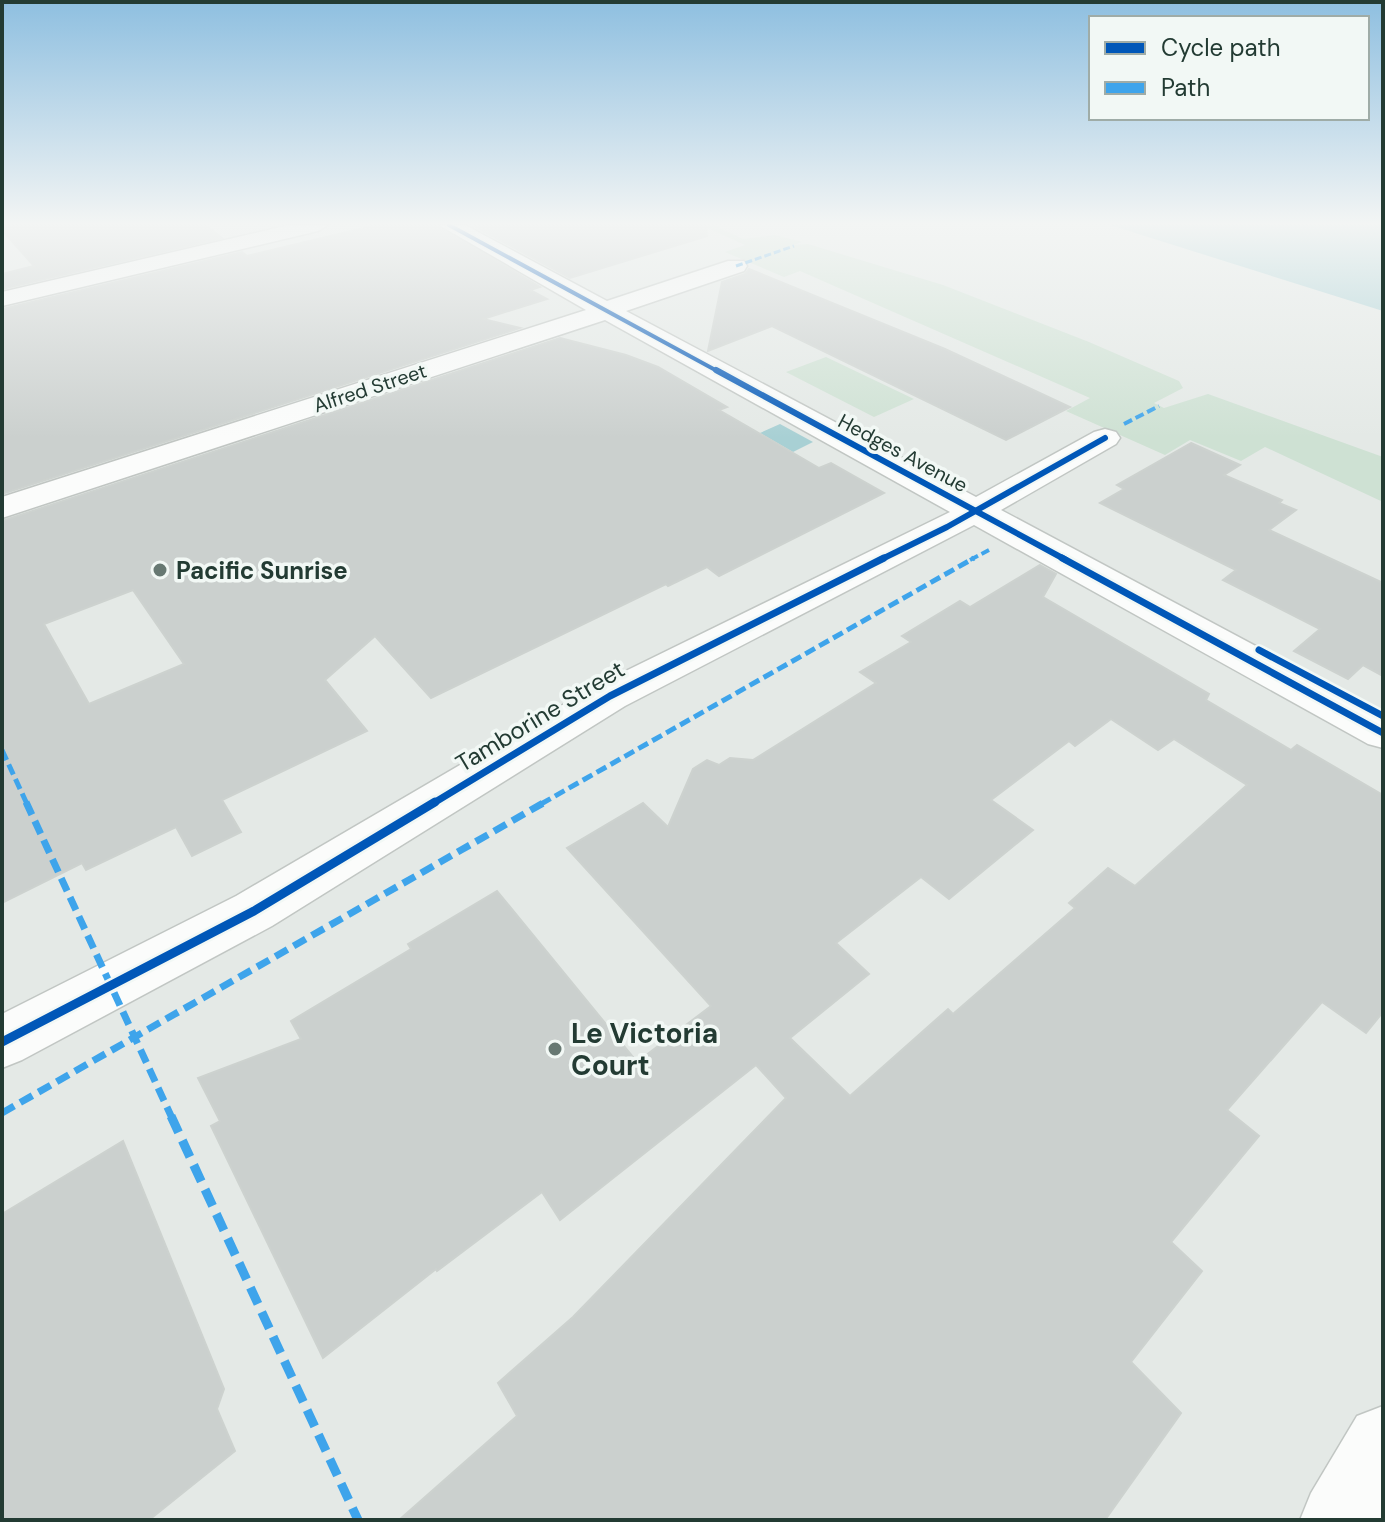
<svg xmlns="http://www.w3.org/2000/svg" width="1385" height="1522" font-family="'DM Sans',sans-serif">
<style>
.green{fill:#cee1d3}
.water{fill:#a8d0d4}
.building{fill:#cbd0ce;stroke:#cdd2cf;stroke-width:2;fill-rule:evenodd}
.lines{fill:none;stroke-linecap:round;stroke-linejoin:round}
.minor-casing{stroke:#c1c6c3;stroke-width:3}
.minor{fill:#fbfcfb;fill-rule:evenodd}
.quiet-far4{stroke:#3ea4eb;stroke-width:3;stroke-dasharray:7 3;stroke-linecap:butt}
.quiet-far3{stroke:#3ea4eb;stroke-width:4;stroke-dasharray:9 4;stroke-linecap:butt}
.quiet-far2{stroke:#3ea4eb;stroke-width:5;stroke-dasharray:11 5;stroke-linecap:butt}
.quiet-far1{stroke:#3ea4eb;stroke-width:7;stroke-dasharray:14 7;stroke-linecap:butt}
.quiet{stroke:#3ea4eb;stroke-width:9;stroke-dasharray:18 9;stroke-linecap:butt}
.cycleway-far3-casing{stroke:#f2f8f5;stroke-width:7}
.cycleway-far2-casing{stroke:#f2f8f5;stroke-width:10}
.cycleway-far1-casing{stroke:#f2f8f5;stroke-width:12}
.cycleway-casing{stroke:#f2f8f5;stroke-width:14}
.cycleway-far3{stroke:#0057b8;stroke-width:4}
.cycleway-far2{stroke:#0057b8;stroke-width:6}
.cycleway-far1{stroke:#0057b8;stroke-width:7}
.cycleway{stroke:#0057b8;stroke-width:9}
.poi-dot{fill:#677872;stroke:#f2f8f5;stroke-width:3}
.labels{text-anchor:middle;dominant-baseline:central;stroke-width:7;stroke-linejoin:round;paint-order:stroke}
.far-street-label{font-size:20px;fill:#233b33;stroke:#f2f8f5}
.poi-label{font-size:24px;font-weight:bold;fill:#233b33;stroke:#f2f8f5;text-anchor:start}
.street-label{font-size:24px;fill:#233b33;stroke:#f2f8f5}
.near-poi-label{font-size:28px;font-weight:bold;fill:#233b33;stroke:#f2f8f5;text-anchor:start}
</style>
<rect width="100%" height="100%" fill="#e4e9e6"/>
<g class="green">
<path d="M 701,225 L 714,225 L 743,239 L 775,235 L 802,242 L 793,245 L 808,244 L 943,285 L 1089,342 L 1179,381 L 1183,388 L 1154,403 L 1164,408 L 1208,394 L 1383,457 L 1383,502 L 1265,447 L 1241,461 L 1190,440 L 1165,455 L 1066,411 L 1090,398 L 800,271 L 784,277 L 725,252 L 745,245 Z"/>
<path d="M 826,357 L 914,399 L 874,417 L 786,372 Z"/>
</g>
<g class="water">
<path d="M 1110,225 L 1383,225 L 1383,311 Z"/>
<path d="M 780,424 L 813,442 L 793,452 L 760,433 Z"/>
</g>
<g class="building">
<path d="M 2,225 L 205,225 L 222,238 L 2,289 L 2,274 L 34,266 L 2,230 Z"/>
<path d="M 376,225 L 436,225 L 540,287 L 530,290 L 547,299 L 483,319 L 520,328 L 2,494 L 2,309 L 242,252 L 247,256 Z"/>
<path d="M 472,225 L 706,225 L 707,236 L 570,278 Z"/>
<path d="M 749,269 L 945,349 L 1070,407 L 1006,440 L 772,326 L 708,351 L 722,282 L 745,274 Z"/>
<path d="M 560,338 L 626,355 L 658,367 L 727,407 L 719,410 L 819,468 L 831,463 L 884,493 L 719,576 L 707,567 L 668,586 L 666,584 L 431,698 L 375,636 L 325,680 L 367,731 L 222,800 L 241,832 L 192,856 L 176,827 L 86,870 L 82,863 L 2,903 L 2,521 ZM 133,590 L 184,664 L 89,704 L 44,624 Z"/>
<path d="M 1191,443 L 1240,465 L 1224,475 L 1282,500 L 1279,503 L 1296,510 L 1269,530 L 1383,583 L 1383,676 L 1363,665 L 1348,679 L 1294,651 L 1320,629 L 1223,580 L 1236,570 L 1100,503 L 1124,489 L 1117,485 Z"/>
<path d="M 1040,565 L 1056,574 L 1043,597 L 1209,694 L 1206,700 L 1291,750 L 1297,745 L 1383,795 L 1383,1012 L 1366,1033 L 1322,1002 L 1227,1110 L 1259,1136 L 1171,1242 L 1202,1271 L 1131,1362 L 1181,1413 L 1105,1520 L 399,1520 L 517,1416 L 498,1383 L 573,1317 L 786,1098 L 756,1065 L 560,1220 L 542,1192 L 437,1271 L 436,1269 L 323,1358 L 211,1126 L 220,1121 L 198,1078 L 301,1039 L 291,1021 L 411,949 L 408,944 L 497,891 L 637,1062 L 711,1006 L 567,848 L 643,803 L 668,827 L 693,769 L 707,760 L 719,765 L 730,758 L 753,760 L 876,683 L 860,672 L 911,642 L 902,636 L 960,601 L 970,607 ZM 1111,719 L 1158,750 L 1174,739 L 1247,785 L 1135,886 L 1108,868 L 1069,903 L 1075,908 L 953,1014 L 948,1009 L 850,1096 L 790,1038 L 869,974 L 836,943 L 921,877 L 949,899 L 1033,830 L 991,800 L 1069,741 L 1075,746 Z"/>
<path d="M 123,1141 L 224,1389 L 217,1409 L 235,1451 L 149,1520 L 2,1520 L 2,1214 Z"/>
</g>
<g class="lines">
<g class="minor-casing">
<g id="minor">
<path d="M 289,225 L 328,225 L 318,231 L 2,306 L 2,292 Z"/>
<path d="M 439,225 L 465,225 L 607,301 L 728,261 L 744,261 L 747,266 L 744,271 L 626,311 L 976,497 L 1094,432 L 1105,429 L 1116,432 L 1120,438 L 1116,444 L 1001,510 L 1383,714 L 1383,748 L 1368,744 L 974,525 L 625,706 L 272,926 L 22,1060 L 2,1068 L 2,1014 L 236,896 L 595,686 L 950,512 L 605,320 L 2,518 L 2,497 L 586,310 Z"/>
<path d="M 1383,1406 L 1383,1514 L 1380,1520 L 1300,1520 L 1311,1493 L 1357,1416 Z"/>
</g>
</g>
<use href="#minor" class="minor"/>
<path class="quiet-far4" d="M 736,266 L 794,246"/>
<g class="quiet-far3">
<path d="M 1124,424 L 1159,406"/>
<path d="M 970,560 L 989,550"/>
</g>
<g class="quiet-far2">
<path d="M 2,750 L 27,804"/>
<path d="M 541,804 L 974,558"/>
</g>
<g class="quiet-far1">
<path d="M 26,802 L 172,1118"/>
<path d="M 2,1113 L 545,802"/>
</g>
<path class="quiet" d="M 171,1116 L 358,1520"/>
<g class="cycleway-far3-casing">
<path id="cycleway-far3" d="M 449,225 L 719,372"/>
</g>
<g class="cycleway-far2-casing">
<g id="cycleway-far2">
<path d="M 716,370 L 1066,560"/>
<path d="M 880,560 L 947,527 L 1105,438"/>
</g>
</g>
<g class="cycleway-far1-casing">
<g id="cycleway-far1">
<path d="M 1062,558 L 1383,733"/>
<path d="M 1259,650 L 1383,716"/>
<path d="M 432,804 L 610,696 L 884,558"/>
</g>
</g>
<g class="cycleway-casing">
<path id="cycleway" d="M 2,1042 L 254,911 L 435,802"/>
</g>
<use href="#cycleway-far3" class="cycleway-far3"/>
<use href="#cycleway-far2" class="cycleway-far2"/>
<use href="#cycleway-far1" class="cycleway-far1"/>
<use href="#cycleway" class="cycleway"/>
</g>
<linearGradient id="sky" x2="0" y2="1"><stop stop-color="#8ebfe0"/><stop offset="0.51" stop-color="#f3f5f4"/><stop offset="1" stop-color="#f3f5f4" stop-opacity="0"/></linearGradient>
<rect width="1385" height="438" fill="url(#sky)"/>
<g class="poi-dot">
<circle cx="160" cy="570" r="8"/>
<circle cx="555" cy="1049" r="8"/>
</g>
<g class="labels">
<g class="far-street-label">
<text transform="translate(370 388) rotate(-18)">Alfred Street</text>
<text transform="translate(903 453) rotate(28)">Hedges Avenue</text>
</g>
<g class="poi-label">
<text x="176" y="570">Pacific Sunrise</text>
</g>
<g class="street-label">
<text transform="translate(540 716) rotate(-31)">Tamborine Street</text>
</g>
<g class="near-poi-label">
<text x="571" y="1033">Le Victoria<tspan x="571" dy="32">Court</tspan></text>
</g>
</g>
<rect width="1385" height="1522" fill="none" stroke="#233b33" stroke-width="8"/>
<rect x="1089" y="16" width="280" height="104" fill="#f2f8f5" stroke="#9faca7" stroke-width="2"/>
<rect x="1105" y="42" width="40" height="12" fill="#0057b8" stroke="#9faca7" stroke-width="2"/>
<text x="1161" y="56" font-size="24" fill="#233b33">Cycle path</text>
<rect x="1105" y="82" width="40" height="12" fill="#3ea4eb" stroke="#9faca7" stroke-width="2"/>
<text x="1161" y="96" font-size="24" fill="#233b33">Path</text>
</svg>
